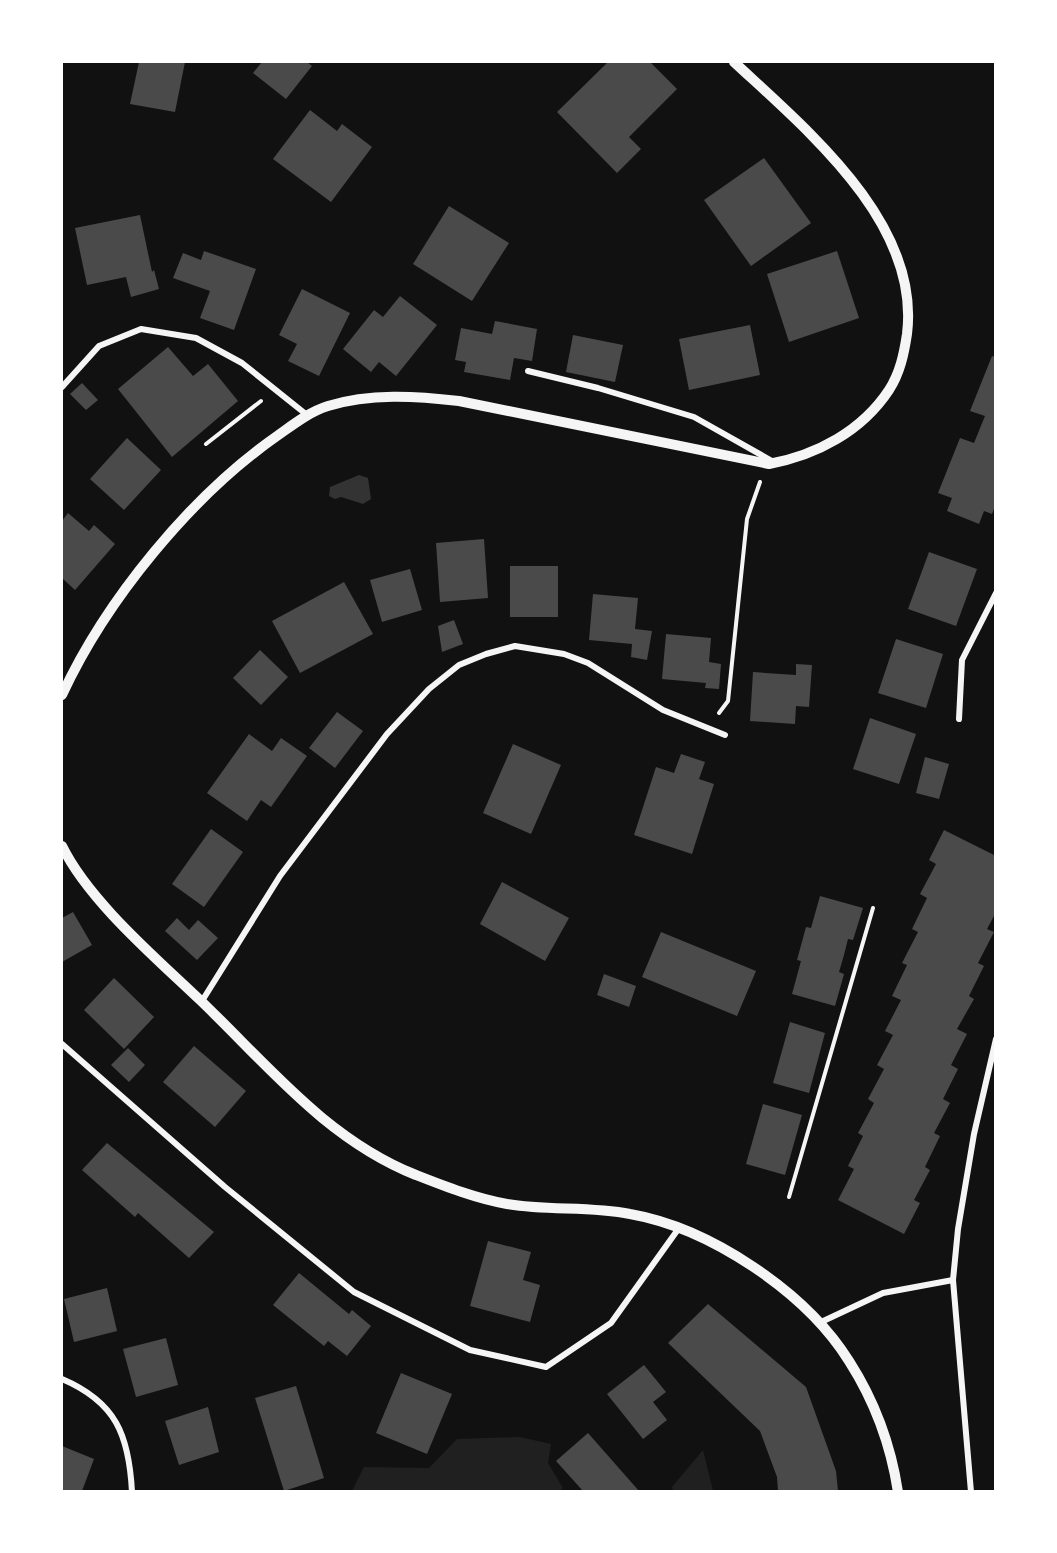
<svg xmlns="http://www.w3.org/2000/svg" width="1057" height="1553" font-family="Bitter,serif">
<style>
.green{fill:#202020}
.water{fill:#333}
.building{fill:#4a4a4a}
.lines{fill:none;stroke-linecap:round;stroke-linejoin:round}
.path{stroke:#f5f5f5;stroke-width:4}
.minor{stroke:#f5f5f5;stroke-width:6}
.tertiary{stroke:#f5f5f5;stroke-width:10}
</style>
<rect width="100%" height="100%" fill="#111"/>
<g class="green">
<path d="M 520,1437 L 551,1444 L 548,1463 L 563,1488 L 558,1492 L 352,1491 L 364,1467 L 429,1468 L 457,1439 Z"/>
<path d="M 703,1450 L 713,1491 L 673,1491 L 672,1487 Z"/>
</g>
<path class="water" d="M 359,475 L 368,478 L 371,499 L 363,504 L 341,497 L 335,499 L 329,496 L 330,487 Z"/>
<g class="building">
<path d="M 139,62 L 185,62 L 175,112 L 130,104 Z"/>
<path d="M 262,62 L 307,62 L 312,66 L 286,99 L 253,73 Z"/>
<path d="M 608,62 L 650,62 L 677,89 L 629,137 L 641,149 L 617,173 L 557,112 Z"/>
<path d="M 310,110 L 337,131 L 342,124 L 372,147 L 331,202 L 273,159 Z"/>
<path d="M 764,158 L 811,223 L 751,266 L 704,200 Z"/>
<path d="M 449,206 L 509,243 L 472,301 L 413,264 Z"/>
<path d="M 140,215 L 152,272 L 154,270 L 159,289 L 131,297 L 126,277 L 87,285 L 75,228 Z"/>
<path d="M 204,251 L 256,269 L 234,330 L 200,318 L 210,291 L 173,278 L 183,253 L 201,260 Z"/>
<path d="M 837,251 L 859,318 L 789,342 L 767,274 Z"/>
<path d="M 302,289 L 350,313 L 319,376 L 288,361 L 297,344 L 279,335 Z"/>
<path d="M 400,296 L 437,325 L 396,376 L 379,362 L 371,372 L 343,349 L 374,310 L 383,317 Z"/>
<path d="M 495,321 L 537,329 L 532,361 L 514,358 L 510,380 L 464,372 L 466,362 L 455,360 L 461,328 L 492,334 Z"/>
<path d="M 750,325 L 760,375 L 689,390 L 679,339 Z"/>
<path d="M 573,335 L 623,345 L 615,382 L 566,372 Z"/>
<path d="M 168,347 L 193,376 L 208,364 L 238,401 L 172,457 L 118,389 Z"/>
<path d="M 992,356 L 996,357 L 996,504 L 992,514 L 984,511 L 979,524 L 947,511 L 952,498 L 938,493 L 960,438 L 974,443 L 985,416 L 970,411 Z"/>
<path d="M 82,383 L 98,400 L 86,410 L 70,394 Z"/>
<path d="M 127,438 L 161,470 L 124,510 L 90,479 Z"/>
<path d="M 68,513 L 89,531 L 94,525 L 115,544 L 75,590 L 62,578 L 62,521 Z"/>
<path d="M 484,539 L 488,598 L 440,602 L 436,543 Z"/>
<path d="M 929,552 L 977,569 L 956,626 L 908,609 Z"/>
<rect x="510" y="566" width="48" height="51"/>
<path d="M 410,569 L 422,610 L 382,622 L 370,580 Z"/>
<path d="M 344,582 L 373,634 L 300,673 L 272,621 Z"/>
<path d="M 593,594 L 638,598 L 635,629 L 652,631 L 647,660 L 631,657 L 632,644 L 589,640 Z"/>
<path d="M 454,620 L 463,644 L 442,652 L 438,626 Z"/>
<path d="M 666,634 L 711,638 L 709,662 L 721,664 L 719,689 L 705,688 L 706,683 L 662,679 Z"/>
<path d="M 896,639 L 943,654 L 926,708 L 878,693 Z"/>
<path d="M 260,650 L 288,677 L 261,705 L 233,678 Z"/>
<path d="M 796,664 L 812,665 L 809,707 L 796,706 L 795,724 L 750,721 L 753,672 L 796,675 Z"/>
<path d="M 337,712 L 363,731 L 335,768 L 309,748 Z"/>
<path d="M 870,718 L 916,734 L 899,784 L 853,769 Z"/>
<path d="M 249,734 L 272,751 L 281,738 L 307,756 L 271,807 L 261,800 L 247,821 L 207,793 Z"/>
<path d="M 513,744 L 561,765 L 531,834 L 483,813 Z"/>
<path d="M 681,754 L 705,762 L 699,779 L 714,784 L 692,854 L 634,835 L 656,767 L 674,773 Z"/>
<path d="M 925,757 L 949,764 L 939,799 L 916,793 Z"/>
<path d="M 211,829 L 243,852 L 204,907 L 172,884 Z"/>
<path d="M 944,830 L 996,856 L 996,912 L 987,929 L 994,932 L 978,963 L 984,966 L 969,996 L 974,999 L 957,1029 L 967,1034 L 951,1065 L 958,1069 L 943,1099 L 950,1103 L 934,1133 L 940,1136 L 925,1167 L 930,1170 L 914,1200 L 920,1203 L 904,1234 L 838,1200 L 854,1169 L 848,1166 L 863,1136 L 858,1133 L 874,1103 L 868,1099 L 884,1069 L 877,1065 L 893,1035 L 885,1031 L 901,1000 L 892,996 L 907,965 L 902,963 L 918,932 L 912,929 L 927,898 L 920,894 L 936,864 L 929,860 Z"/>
<path d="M 502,882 L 569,918 L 545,961 L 480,924 Z"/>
<path d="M 820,896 L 863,908 L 853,940 L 848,939 L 844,955 L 839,972 L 844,974 L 835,1006 L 792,994 L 801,961 L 797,960 L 806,927 L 811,928 Z"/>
<path d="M 73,912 L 92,945 L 62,962 L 62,918 Z"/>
<path d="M 177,918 L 189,930 L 198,920 L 218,938 L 197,960 L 165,931 Z"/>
<path d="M 661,932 L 756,971 L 737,1016 L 642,977 Z"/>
<path d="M 604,974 L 636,986 L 629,1007 L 597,995 Z"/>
<path d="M 114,978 L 154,1017 L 124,1049 L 84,1010 Z"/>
<path d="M 790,1022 L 825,1033 L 809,1093 L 773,1083 Z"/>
<path d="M 194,1046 L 246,1091 L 215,1127 L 163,1082 Z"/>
<path d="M 128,1048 L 145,1065 L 129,1082 L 111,1065 Z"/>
<path d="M 763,1104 L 802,1115 L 785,1175 L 746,1164 Z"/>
<path d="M 107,1143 L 214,1232 L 189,1258 L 138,1213 L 135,1217 L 82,1170 Z"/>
<path d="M 488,1241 L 531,1252 L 523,1280 L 540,1285 L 530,1322 L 470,1306 Z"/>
<path d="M 299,1273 L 349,1314 L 352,1310 L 371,1326 L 347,1356 L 328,1341 L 324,1346 L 273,1305 Z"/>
<path d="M 107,1288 L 117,1331 L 74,1342 L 64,1299 Z"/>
<path d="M 708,1304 L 806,1387 L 836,1471 L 838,1491 L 778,1491 L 777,1477 L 760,1431 L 668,1343 Z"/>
<path d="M 166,1338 L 178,1385 L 136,1397 L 123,1349 Z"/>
<path d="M 644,1365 L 666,1392 L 653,1402 L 667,1420 L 643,1439 L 607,1394 Z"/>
<path d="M 401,1373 L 452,1394 L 427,1454 L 376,1433 Z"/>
<path d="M 296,1386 L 324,1478 L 284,1491 L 255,1398 Z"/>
<path d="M 208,1407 L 219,1452 L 179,1465 L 165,1421 Z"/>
<path d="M 588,1433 L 639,1491 L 583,1491 L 556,1461 Z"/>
<path d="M 62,1446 L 94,1459 L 82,1491 L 62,1491 Z"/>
</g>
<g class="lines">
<g class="path">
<path d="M 206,444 L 261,401"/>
<path d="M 719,713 L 728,701 L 747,519 L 760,482"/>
<path d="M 789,1197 L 873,908"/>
</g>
<g class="minor">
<path d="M 528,371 L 598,388 L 694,417 L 772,461"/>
<path d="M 62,387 L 99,346 L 141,329 L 196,338 L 242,363 L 307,415"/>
<path d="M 959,719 L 962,660 L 996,593"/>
<path d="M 202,1001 L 280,876 L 387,734 L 429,689 L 459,665 L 486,654 L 515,646 L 564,654 L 588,663 L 663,710 L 725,735"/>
<path d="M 62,1044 L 225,1187 L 354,1292 L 470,1350 L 546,1367 L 611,1323 L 679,1228"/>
<path d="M 819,1323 L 883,1293 L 953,1280"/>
<path d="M 62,1379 C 116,1402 129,1435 132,1492"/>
<path d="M 971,1492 L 953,1280 L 958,1229 L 974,1134 L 996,1039"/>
</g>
<g class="tertiary">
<path d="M 62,695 C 106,600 191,496 277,436 C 294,424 309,412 328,406 C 370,393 416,396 459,401 L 769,464 C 817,455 862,431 889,390 C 900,373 904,354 907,334 C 921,223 807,130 734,62"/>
<path d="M 62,846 C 89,901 155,957 200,1000 C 268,1065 326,1139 416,1175 C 444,1186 477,1199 507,1204 C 547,1211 590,1206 630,1214 C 710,1228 806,1292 849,1361 C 874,1400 891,1446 898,1492"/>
</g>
</g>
<rect width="1057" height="1553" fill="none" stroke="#ffffff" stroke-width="126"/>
</svg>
